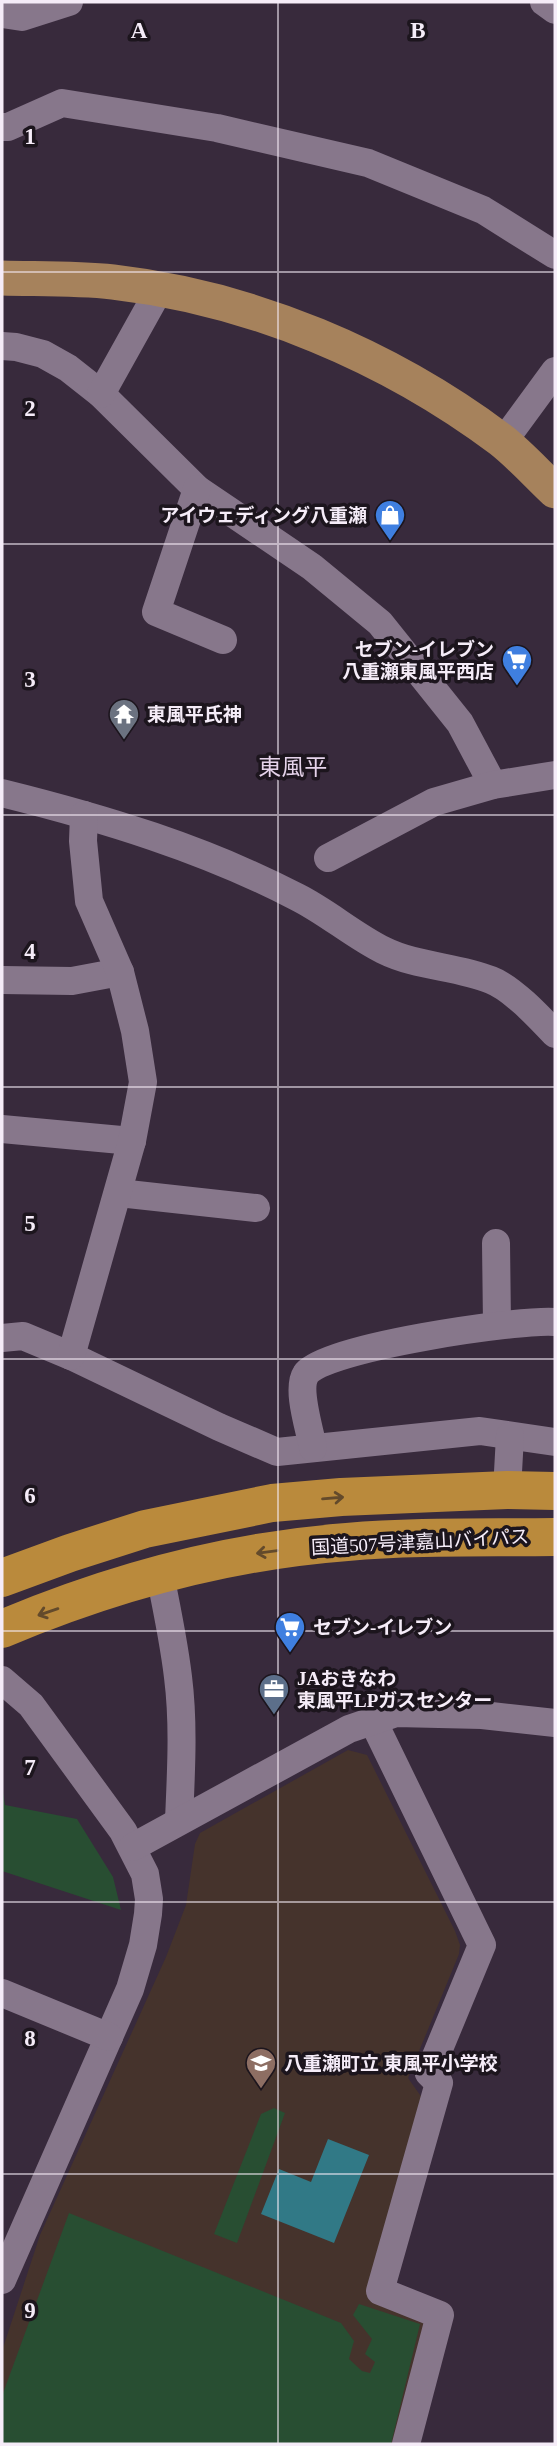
<svg xmlns="http://www.w3.org/2000/svg" width="557" height="2446" font-family="'Times New Roman','Noto Sans JP',serif">
<style>
.education{fill:#45332c}
.green{fill:#284e32}
.water{fill:#317986}
.lines{fill:none;stroke-linecap:round;stroke-linejoin:round}
.minor{stroke:#87778b;stroke-width:28}
.major{stroke:#a6825c;stroke-width:35}
.highway{stroke:#ba8a3c;stroke-width:38}
.oneway{stroke:#634a2b}
.grid{fill:none;stroke:#f5ecf8;stroke-width:2;stroke-opacity:0.55}
.labels{text-anchor:middle;dominant-baseline:central;stroke-width:7;stroke-linejoin:round;paint-order:stroke}
.poi-label{font-size:19px;font-weight:bold;fill:#f5ecf8;stroke:#1c151d;text-anchor:start}
.street-label{font-size:19px;fill:#f5ecf8;stroke:#1c151d}
.quarter-label{font-size:23px;fill:#e5d3ea;stroke:#1c151d}
.grid-label{font-size:23px;text-anchor:middle;font-weight:bold;fill:#f5ecf8;stroke:#1c151d;stroke-width:7;stroke-linejoin:round;paint-order:stroke}
</style>
<rect width="100%" height="100%" fill="#382a3c"/>
<path class="education" d="M 348,1750 L 367,1755 L 455,1931 L 460,1945 L 459,1954 L 408,2078 L 425,2102 L 368,2298 L 428,2320 L 396,2444 L 2,2444 L 2,2351 L 40,2235 L 166,1957 L 186,1905 L 195,1844 L 200,1833 Z"/>
<g class="green">
<path d="M 2,1786 L 5,1805 L 77,1819 L 113,1877 L 121,1910 L 2,1871 Z"/>
<path d="M 274,2108 L 285,2113 L 237,2243 L 214,2234 L 261,2114 Z"/>
<path d="M 69,2213 L 341,2323 L 354,2341 L 349,2359 L 362,2371 L 370,2373 L 375,2362 L 365,2354 L 372,2339 L 353,2315 L 359,2304 L 420,2324 L 391,2444 L 2,2444 L 2,2396 Z"/>
</g>
<path class="water" d="M 328,2139 L 369,2155 L 334,2243 L 261,2214 L 279,2169 L 311,2182 Z"/>
<g class="lines">
<g class="minor">
<path d="M 544,2 L 555,10"/>
<path d="M 2,14 L 22,17 L 69,2"/>
<path d="M 2,127 L 8,127 L 62,103 L 217,128 L 368,163 L 483,210 L 555,255"/>
<path d="M 2,346 L 16,347 L 43,354 L 68,368 L 101,394 L 197,489 L 312,567 L 380,623 L 460,723 L 493,785"/>
<path d="M 101,394 L 159,290"/>
<path d="M 503,442 L 555,371"/>
<path d="M 197,489 L 156,612 L 223,640"/>
<path d="M 2,793 C 103,818 205,849 297,897 C 327,912 353,935 383,950 C 417,967 456,966 491,980 C 512,988 539,1017 555,1034"/>
<path d="M 328,858 L 434,802 L 493,785 L 555,775"/>
<path d="M 2,980 L 72,981 L 120,972"/>
<path d="M 2,1129 L 132,1141"/>
<path d="M 119,1193 L 256,1208"/>
<path d="M 496,1243 L 497,1324"/>
<path d="M 2,1338 L 23,1336 L 71,1356 L 219,1427 L 277,1452 L 480,1431 L 555,1442"/>
<path d="M 71,1356 L 132,1141 L 143,1082 L 135,1031 L 120,972 L 89,901 L 83,841 L 84,815"/>
<path d="M 313,1448 C 310,1430 296,1389 306,1374 C 321,1348 520,1319 555,1322"/>
<path d="M 507,1490 L 510,1436"/>
<path d="M 160,1575 C 167,1609 174,1643 178,1677 C 184,1724 181,1773 179,1820"/>
<path d="M 2,1680 L 31,1705 L 123,1831 L 145,1874 L 149,1899 L 148,1914 L 143,1945 L 130,1989 L 2,2280"/>
<path d="M 373,1721 L 482,1945 L 429,2073 L 439,2083 L 380,2291 L 440,2315 L 406,2444"/>
<path d="M 133,1847 L 349,1729 L 396,1713 L 482,1715 L 555,1723"/>
<path d="M 2,1993 L 109,2037"/>
</g>
<path class="major" d="M 2,278 C 39,279 76,278 113,282 C 252,298 389,356 501,440 C 520,455 537,474 555,491"/>
<g class="highway">
<path d="M 2,1578 L 70,1553 L 145,1529 L 272,1503 L 341,1497 L 507,1490 L 555,1491"/>
<path d="M 2,1629 C 111,1583 229,1551 347,1542 C 416,1536 486,1538 555,1537"/>
</g>
</g>
<defs><path id="oneway-shaft" d="M-6 0H5M1.5-3L5.5 0L1.5 3" fill="none" stroke-width="1.6" stroke-linecap="round" stroke-linejoin="round" transform="scale(1.75)"/></defs>
<g class="oneway">
<use href="#oneway-shaft" transform="translate(333 1498) rotate(-5)"/>
<use href="#oneway-shaft" transform="translate(267 1552) rotate(172)"/>
<use href="#oneway-shaft" transform="translate(48 1612) rotate(161)"/>
</g>
<path class="grid" d="M 278,2 L 278,2444M 2,272 L 555,272M 2,544 L 555,544M 2,815 L 555,815M 2,1087 L 555,1087M 2,1359 L 555,1359M 2,1631 L 555,1631M 2,1902 L 555,1902M 2,2174 L 555,2174"/>
<defs>
<g id="shop-pin" transform="scale(1.575)"><path d="M0 17L-7.5 6A9.5 9.5 0 1 1 7.5 6Z" fill="#3f7fe0" stroke="#1c151d"/><path d="M-5-2.5h2.3a2.7 3.5 0 0 1 5.4 0H5L5.5 6h-11ZM-1.5-2.5h3a1.5 2.3 0 0 0-3 0Z" fill="#fff"/></g>
<g id="supermarket-pin" transform="scale(1.575)"><path d="M0 17L-7.5 6A9.5 9.5 0 1 1 7.5 6Z" fill="#3f7fe0" stroke="#1c151d"/><path d="M-6-5.5h2.5l.6 2H6L4.5 2H-2.5L-4.4-4H-6ZM-1.5 3.2a1.3 1.3 0 1 0 .1 0ZM3 3.2a1.3 1.3 0 1 0 .1 0Z" fill="#fff"/></g>
<g id="temple-pin" transform="scale(1.575)"><path d="M0 17L-7.5 6A9.5 9.5 0 1 1 7.5 6Z" fill="#6b7280" stroke="#1c151d"/><path d="M0-6L5-2H3V0L6.5 2.5H4V6H1.5V3h-3V6H-4V2.5H-6.5L-3 0V-2H-5Z" fill="#fff"/></g>
<g id="office-pin" transform="scale(1.575)"><path d="M0 17L-7.5 6A9.5 9.5 0 1 1 7.5 6Z" fill="#5c6f8a" stroke="#1c151d"/><path d="M-6-3h4V-5.5h4V-3h4V5H-6ZM-1-4.5V-3h2v-1.5ZM-6 0V1H6V0Z" fill="#fff"/></g>
<g id="school-pin" transform="scale(1.575)"><path d="M0 17L-7.5 6A9.5 9.5 0 1 1 7.5 6Z" fill="#8d6e63" stroke="#1c151d"/><path d="M0-5L7-2L0 1L-7-2ZM-4 1L0 2.5L4 1V4Q0 6-4 4Z" fill="#fff"/></g>
</defs>
<g fill-rule="evenodd">
<use href="#shop-pin" x="390" y="515"/>
<use href="#supermarket-pin" x="517" y="660"/>
<use href="#temple-pin" x="124" y="714"/>
<use href="#supermarket-pin" x="290" y="1627"/>
<use href="#office-pin" x="274" y="1689"/>
<use href="#school-pin" x="261" y="2063"/>
</g>
<g class="labels">
<g class="poi-label">
<text x="367" y="515" text-anchor="end">アイウェディング八重瀬</text>
<text x="494" y="649" text-anchor="end">セブン-イレブン<tspan x="494" dy="22">八重瀬東風平西店</tspan></text>
<text x="147" y="714">東風平氏神</text>
<text x="313" y="1627">セブン-イレブン</text>
<text x="297" y="1678">JAおきなわ<tspan x="297" dy="22">東風平LPガスセンター</tspan></text>
<text x="284" y="2063">八重瀬町立 東風平小学校</text>
</g>
<g class="street-label">
<text transform="translate(420 1542) rotate(-3)">国道507号津嘉山バイパス</text>
</g>
<g class="quarter-label">
<text x="293" y="767">東風平</text>
</g>
</g>
<g class="grid-label">
<text x="139" y="38">A</text>
<text x="418" y="38">B</text>
<text x="30" y="144">1</text>
<text x="30" y="416">2</text>
<text x="30" y="687">3</text>
<text x="30" y="959">4</text>
<text x="30" y="1231">5</text>
<text x="30" y="1503">6</text>
<text x="30" y="1775">7</text>
<text x="30" y="2046">8</text>
<text x="30" y="2318">9</text>
</g>
<rect width="557" height="2446" fill="none" stroke="#f5ecf8" stroke-width="7"/>
</svg>
